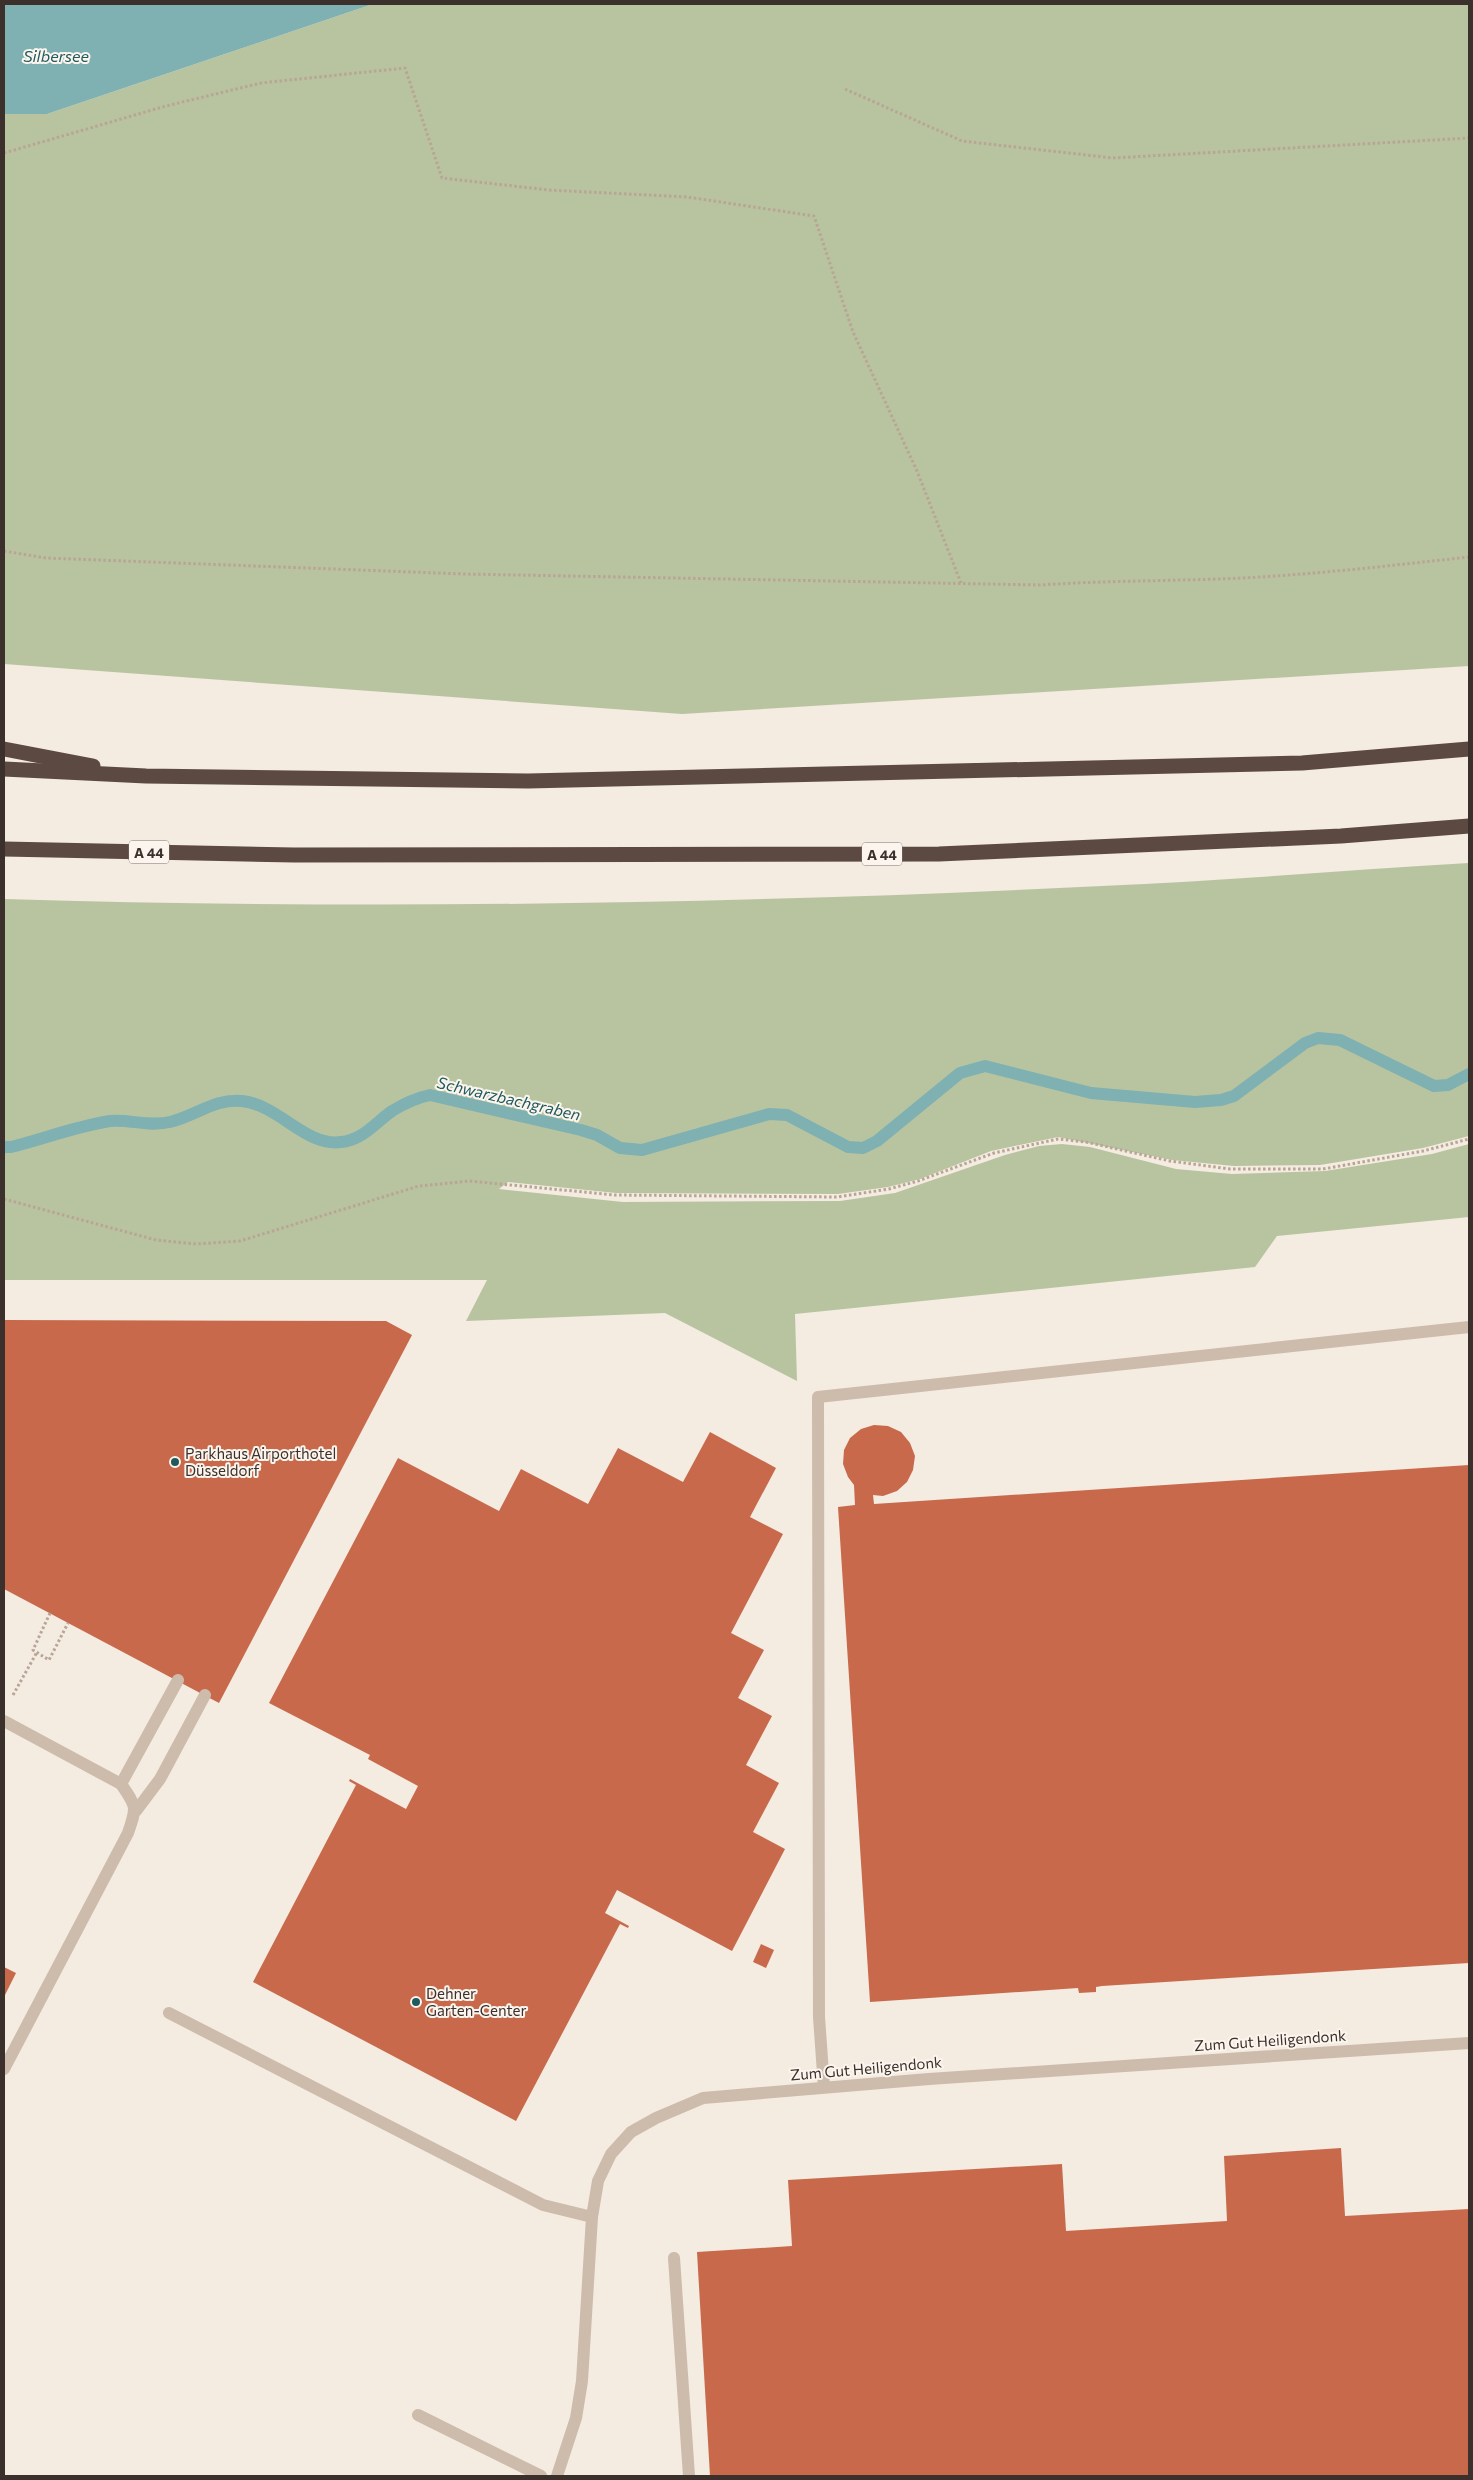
<svg xmlns="http://www.w3.org/2000/svg" width="1473" height="2480" font-family="Commissioner,sans-serif">
<style>
.green{fill:#b8c4a0}
.water{fill:#7fb0b2}
.lines{fill:none;stroke-linecap:round;stroke-linejoin:round}
.stream{stroke:#7fb0b2;stroke-width:12}
.building{fill:#c8694b}
.path{stroke:#b9a596;stroke-width:3;stroke-dasharray:2.5 2.5;stroke-linecap:butt}
.minor{stroke:#cdbbac;stroke-width:12}
.highway{stroke:#5c4a42;stroke-width:15}
.poi-dot{fill:#1f5a5e;stroke:#fbf5ee;stroke-width:2}
.labels{text-anchor:middle;dominant-baseline:central;stroke-width:4;stroke-linejoin:round;paint-order:stroke}
.shield{fill:#fbf5ee;stroke:#756b66;stroke-width:1}
.shield-label{font-size:14px;font-weight:bold;fill:#3b302b}
.poi-label{font-size:15px;fill:#3b302b;stroke:#fbf5ee;text-anchor:start}
.street-label{font-size:15px;fill:#3b302b;stroke:#fbf5ee}
.water-label{font-size:16px;font-style:italic;fill:#1f5a5e;stroke:#fbf5ee}
</style>
<rect width="100%" height="100%" fill="#f4ebe1"/>
<g class="green">
<path d="M 373,4 L 1469,4 L 1469,666 L 682,714 L 4,664 L 4,114 L 47,114 Z"/>
<path d="M 1469,863 L 1469,1136 L 1423,1148 L 1320,1165 L 1234,1166 L 1172,1160 L 1058,1137 L 991,1151 L 920,1179 L 888,1187 L 838,1194 L 616,1193 L 508,1182 L 499,1189 L 623,1202 L 840,1201 L 895,1193 L 1005,1155 L 1039,1146 L 1062,1144 L 1090,1147 L 1176,1169 L 1232,1174 L 1325,1171 L 1432,1154 L 1469,1144 L 1469,1217 L 1277,1236 L 1255,1267 L 795,1314 L 797,1381 L 665,1313 L 466,1321 L 487,1280 L 4,1280 L 4,899 C 369,910 736,904 1102,886 C 1224,881 1347,870 1469,863 Z"/>
</g>
<path class="water" d="M 4,4 L 373,4 L 47,114 L 4,114 Z"/>
<g class="lines">
<path class="stream" d="M 4,1147 L 11,1147 C 43,1139 77,1126 110,1121 C 129,1119 148,1127 170,1122 C 195,1116 216,1098 242,1101 C 279,1105 306,1147 341,1142 C 363,1140 376,1122 392,1111 C 405,1103 416,1098 430,1095 L 581,1130 L 597,1135 L 620,1148 L 642,1150 L 769,1114 L 787,1115 L 848,1147 L 863,1148 L 877,1141 L 960,1073 L 985,1066 L 1091,1093 L 1195,1102 L 1221,1100 L 1234,1096 L 1305,1043 L 1318,1038 L 1340,1040 L 1434,1086 L 1448,1085 L 1469,1074"/>
</g>
<g class="building">
<path d="M 4,1320 L 386,1321 L 412,1335 L 219,1703 L 4,1589 Z"/>
<path d="M 874,1425 L 888,1426 L 901,1432 L 910,1443 L 915,1456 L 913,1470 L 907,1482 L 897,1491 L 883,1496 L 873,1495 L 874,1504 L 1469,1465 L 1469,1963 L 1102,1986 L 1096,1987 L 1096,1992 L 1079,1993 L 1078,1988 L 870,2002 L 838,1507 L 855,1505 L 854,1485 L 848,1477 L 843,1464 L 844,1450 L 850,1438 L 861,1429 Z"/>
<path d="M 710,1432 L 776,1468 L 750,1517 L 783,1534 L 731,1633 L 764,1650 L 738,1698 L 772,1716 L 746,1765 L 779,1783 L 753,1832 L 785,1849 L 732,1951 L 617,1890 L 605,1913 L 629,1926 L 628,1928 L 620,1924 L 516,2121 L 253,1982 L 356,1785 L 349,1781 L 350,1779 L 406,1809 L 418,1786 L 368,1759 L 370,1755 L 269,1703 L 398,1458 L 499,1511 L 521,1469 L 588,1504 L 618,1448 L 683,1482 Z"/>
<path d="M 761,1944 L 774,1950 L 766,1968 L 753,1962 Z"/>
<path d="M 4,1967 L 16,1973 L 4,1997 Z"/>
<path d="M 1341,2148 L 1345,2216 L 1469,2209 L 1469,2476 L 710,2476 L 697,2252 L 792,2246 L 788,2180 L 1062,2164 L 1066,2231 L 1227,2221 L 1224,2156 Z"/>
</g>
<g class="lines">
<g class="path">
<path d="M 845,89 L 962,141 L 1113,158 L 1469,138"/>
<path d="M 4,153 L 166,106 L 261,83 L 405,68 L 442,178 L 549,190 L 687,197 L 814,216 L 853,332 L 917,471 L 961,583"/>
<path d="M 4,551 L 46,558 L 464,574 L 1040,585 C 1099,581 1159,581 1219,579 C 1302,576 1386,566 1469,557"/>
<path d="M 4,1199 L 156,1240 L 196,1244 L 240,1241 L 419,1186 L 469,1181 L 615,1195 L 837,1197 L 889,1189 L 918,1181 L 994,1153 L 1058,1139 L 1086,1142 L 1170,1161 L 1230,1169 L 1323,1169 L 1423,1151 L 1469,1139"/>
<path d="M 50,1613 L 33,1650 L 49,1660 L 68,1623"/>
<path d="M 13,1695 L 37,1652"/>
</g>
<g class="minor">
<path d="M 4,1721 L 121,1784 C 137,1807 137,1807 128,1833 L 4,2069"/>
<path d="M 121,1784 L 178,1680"/>
<path d="M 136,1811 L 160,1779 L 205,1695"/>
<path d="M 169,2013 L 543,2205 L 592,2217"/>
<path d="M 824,2087 L 819,2017 L 818,1397 L 1469,1327"/>
<path d="M 674,2258 L 689,2476"/>
<path d="M 418,2415 L 541,2476"/>
<path d="M 557,2476 L 576,2418 L 582,2381 L 592,2217 L 598,2181 L 611,2154 L 631,2132 L 656,2118 L 703,2098 L 929,2079 L 1469,2043"/>
</g>
<g class="highway">
<path d="M 4,749 L 93,766"/>
<path d="M 4,769 L 146,776 L 528,781 L 1302,763 L 1469,749"/>
<path d="M 4,849 L 294,855 L 939,854 L 1341,836 L 1469,826"/>
</g>
</g>
<g class="poi-dot">
<circle cx="175" cy="1462" r="5"/>
<circle cx="416" cy="2002" r="5"/>
</g>
<g class="labels">
<g class="shield">
<rect x="129" y="840.5" width="40" height="23" rx="4"/>
<rect x="862" y="842.5" width="40" height="23" rx="4"/>
</g>
<g class="shield-label">
<text x="149" y="852">A 44</text>
<text x="882" y="854">A 44</text>
</g>
<g class="poi-label">
<text x="185" y="1453">Parkhaus Airporthotel<tspan x="185" dy="17">Düsseldorf</tspan></text>
<text x="426" y="1993">Dehner<tspan x="426" dy="17">Garten-Center</tspan></text>
</g>
<g class="street-label">
<text transform="translate(1270 2040) rotate(-4)">Zum Gut Heiligendonk</text>
<text transform="translate(866 2068) rotate(-5)">Zum Gut Heiligendonk</text>
</g>
<g class="water-label">
<text x="56" y="55">Silbersee</text>
<text transform="translate(509 1098) rotate(13)">Schwarzbachgraben</text>
</g>
</g>
<rect width="1473" height="2480" fill="none" stroke="#3b302b" stroke-width="10"/>
</svg>
